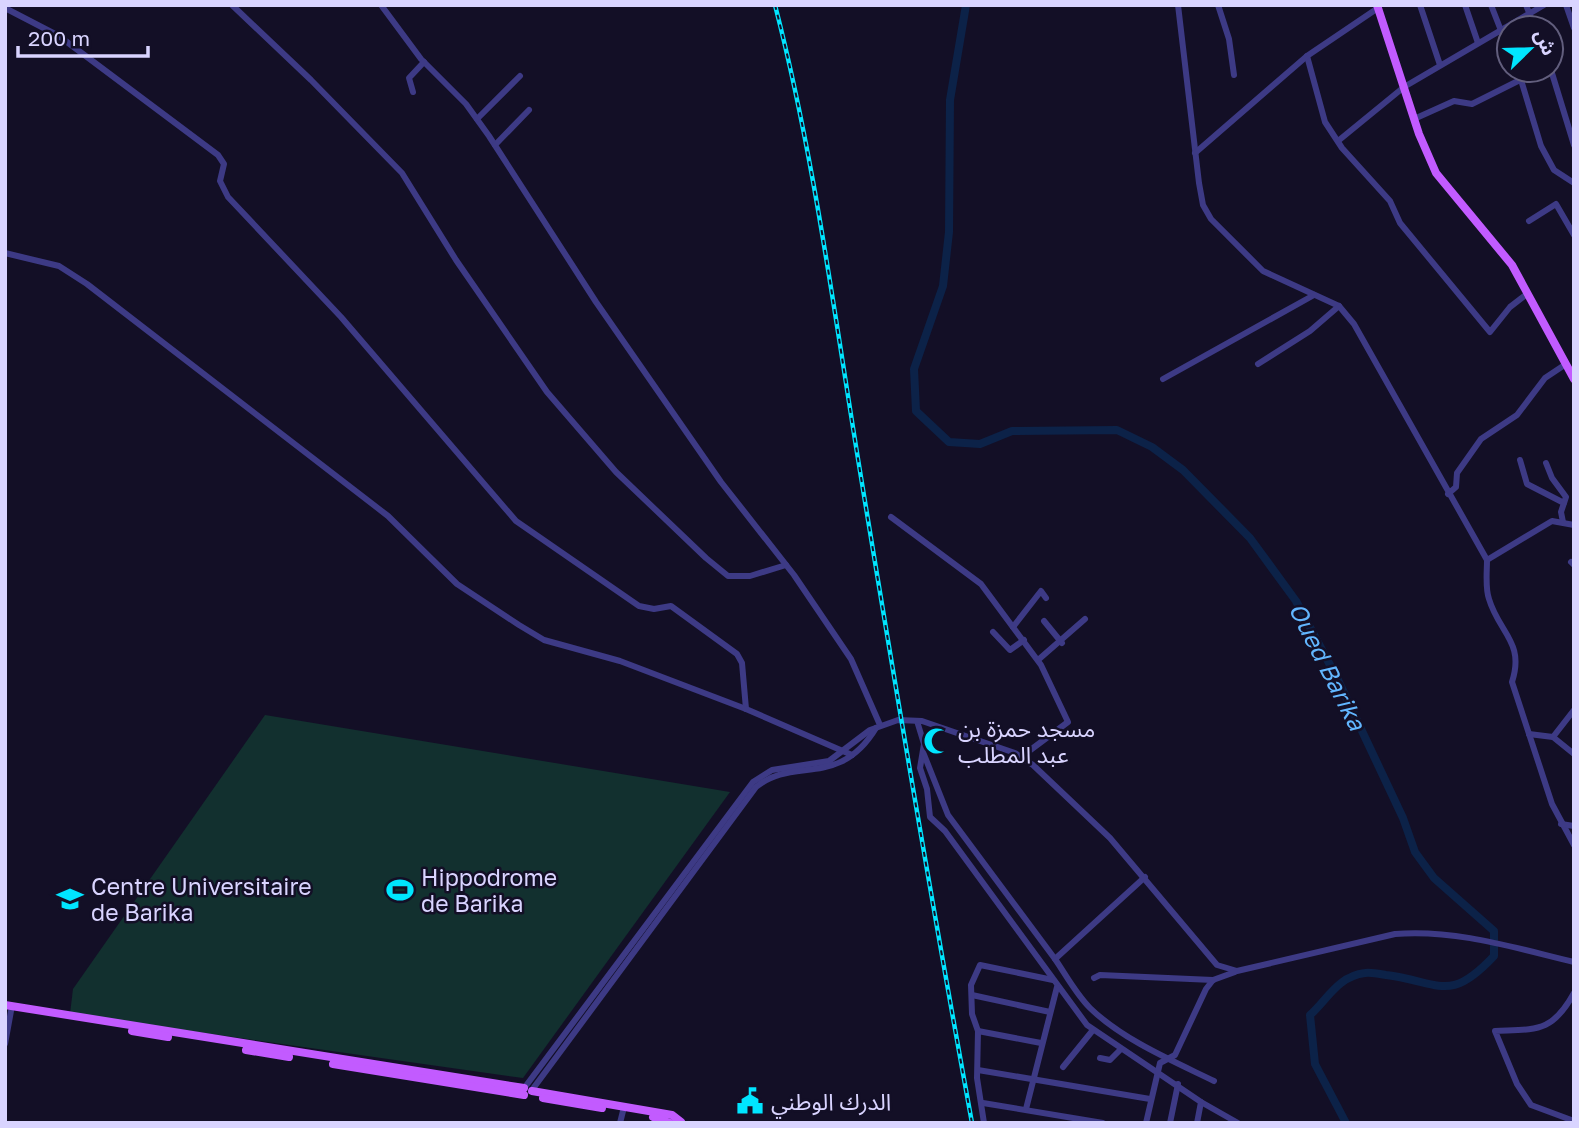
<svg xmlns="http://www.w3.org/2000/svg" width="1579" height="1128" font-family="'Golos Text','Noto Sans Arabic',sans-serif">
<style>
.green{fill:#12302f}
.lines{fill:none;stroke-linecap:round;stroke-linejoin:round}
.river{stroke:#0c2248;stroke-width:8}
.minor{stroke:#3d3a85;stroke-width:6}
.major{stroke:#c25bff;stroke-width:8}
.rail-casing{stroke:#00e5ff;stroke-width:4.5}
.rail{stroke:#130f26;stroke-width:2;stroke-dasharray:5;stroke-linecap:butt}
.labels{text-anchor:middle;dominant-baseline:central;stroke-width:5;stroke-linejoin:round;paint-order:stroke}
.poi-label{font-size:23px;fill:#d9d4ff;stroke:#130f26;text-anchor:start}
.water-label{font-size:24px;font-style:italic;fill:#62b6ff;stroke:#130f26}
</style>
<rect width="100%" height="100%" fill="#130f26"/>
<path class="green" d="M 265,715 L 730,792 L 523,1078 L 70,1014 L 73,989 Z"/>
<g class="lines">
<path class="river" d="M 966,5 L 950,100 L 949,232 L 943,286 L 914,369 L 916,411 L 949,442 L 980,444 L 1012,431 L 1117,430 L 1152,447 L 1183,470 L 1250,538 L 1296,601 L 1338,680 L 1403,818 L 1415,852 L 1434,878 L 1494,931 L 1494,956 C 1449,1004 1441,982 1386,975 C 1380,974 1371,972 1365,973 C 1338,976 1327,1000 1310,1015 L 1315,1064 L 1346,1123"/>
<g class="minor">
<path d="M 232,5 L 311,80 L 402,173 L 456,260 L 547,392 L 616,472 L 706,558 L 728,576 L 750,576 L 786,565"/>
<path d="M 381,5 L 421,59 L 466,104 L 489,136 L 596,302 L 721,482 L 794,575 L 851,659 L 880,725"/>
<path d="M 1178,5 L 1199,183 L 1203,205 L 1211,219 L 1263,271 L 1339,306 L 1354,324 L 1487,560"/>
<path d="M 1218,5 L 1229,39 L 1234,75"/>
<path d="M 1420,5 L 1440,65"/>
<path d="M 1465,5 L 1478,43"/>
<path d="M 1491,5 L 1509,51"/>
<path d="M 1526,5 L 1535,28"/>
<path d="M 1566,5 L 1574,28"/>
<path d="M 5,8 L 59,36 L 218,155 L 224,164 L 220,181 L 228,197 L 341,317 L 516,521 L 639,606 L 654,609 L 671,606 L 737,654 L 742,663 L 746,709"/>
<path d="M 1307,56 L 1325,122 L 1342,148 L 1390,201 L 1400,223 L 1490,332 L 1510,307 L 1527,294"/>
<path d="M 1518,70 L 1541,146 L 1554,170 L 1574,183"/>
<path d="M 1551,70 L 1574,145"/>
<path d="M 413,92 L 409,78 L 424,62"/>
<path d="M 477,119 L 520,76"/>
<path d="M 1414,119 L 1454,101 L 1472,104 L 1522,79"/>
<path d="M 1338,141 L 1404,87 L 1544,5"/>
<path d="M 495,145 L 529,110"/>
<path d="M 1195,153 L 1307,56 L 1378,8"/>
<path d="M 1529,221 L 1556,204 L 1574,235"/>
<path d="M 5,253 L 59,266 L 87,284 L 388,516 L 457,584 L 519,625 L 544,640 L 620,661 L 746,709 L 852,755"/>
<path d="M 1258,364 L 1310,331 L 1339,306"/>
<path d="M 1163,379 L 1314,295"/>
<path d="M 1520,460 L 1527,484 L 1564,503"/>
<path d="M 1546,463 L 1552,478 L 1566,497 L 1561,512 L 1563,522"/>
<path d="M 1448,494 L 1456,487 L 1457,473 L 1481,439 L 1517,415 L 1545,378 L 1566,364"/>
<path d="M 891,517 L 981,584 L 1041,665 L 1068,722 L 1021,757"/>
<path d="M 1574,525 L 1552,521 L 1487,560 C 1487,572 1485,588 1489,599 C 1499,633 1525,642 1512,682 L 1552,804 L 1574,845"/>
<path d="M 1571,562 L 1574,565"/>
<path d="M 1044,621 L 1062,643"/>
<path d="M 1013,627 L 1041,591 L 1046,598"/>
<path d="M 993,632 L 1010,650 L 1024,640"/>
<path d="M 1038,660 L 1085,619"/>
<path d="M 917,721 L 924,744 L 920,768 L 927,789 L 930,817 L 945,831 L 1087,1025 L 1201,1102 L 1197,1123"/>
<path d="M 1529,734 L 1553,737 L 1574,754"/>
<path d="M 1553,737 L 1574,710"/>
<path d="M 923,752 L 948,815 L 1055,959"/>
<path d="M 1561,824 L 1574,826"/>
<path d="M 1145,877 L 1055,959 C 1066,975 1076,994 1090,1008 C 1123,1040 1173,1061 1214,1081"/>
<path d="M 1094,978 L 1100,975 L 1213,980"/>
<path d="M 1574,993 C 1552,1033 1537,1029 1495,1031 L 1517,1084 L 1531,1105 L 1574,1121"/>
<path d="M 972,995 L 1050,1012"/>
<path d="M 978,1031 L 1041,1043"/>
<path d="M 5,1044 L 11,1011"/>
<path d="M 1100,1058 L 1110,1060 L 1121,1049"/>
<path d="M 1063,1067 L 1093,1030"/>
<path d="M 978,1070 L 1150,1099"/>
<path d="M 525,1087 L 753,782 L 772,770 L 829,761 L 870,730 L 898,720 L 922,721 L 1015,753 L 1033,765 L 1110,838 L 1217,965 L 1237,971 L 1395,934 C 1456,929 1515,948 1574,962"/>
<path d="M 532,1090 L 756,787 C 794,756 839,789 876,728"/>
<path d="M 1201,1102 L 1238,1123"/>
<path d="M 983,1103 L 1103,1123"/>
<path d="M 1026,1109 L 1057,987"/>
<path d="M 620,1123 L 624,1107"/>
<path d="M 984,1123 L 977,1078 L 978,1031 L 972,1014 L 971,985 L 980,965 L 1053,980"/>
<path d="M 1146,1123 L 1160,1063 L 1175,1055 L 1206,989 L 1213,980 L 1235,972"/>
<path d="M 1170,1123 L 1178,1084"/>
</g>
<g class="major">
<path d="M 1377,5 L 1419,134 L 1436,173 L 1512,265 L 1574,379"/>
<path d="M 5,1005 L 524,1088"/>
<path d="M 132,1031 L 168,1037"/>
<path d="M 246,1050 L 289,1057"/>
<path d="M 333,1064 L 524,1095"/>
<path d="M 532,1091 L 672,1115 L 681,1122"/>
<path d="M 543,1098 L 602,1108"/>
<path d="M 653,1117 L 670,1123"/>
</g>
<g class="rail-casing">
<path id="rail" d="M 775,5 C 814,156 834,312 859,465 C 895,685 932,904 972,1123"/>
</g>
<use href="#rail" class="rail"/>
</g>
<defs>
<g id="mosque-bare" transform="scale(2.1)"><path d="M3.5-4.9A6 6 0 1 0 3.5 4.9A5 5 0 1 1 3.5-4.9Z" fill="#00e5ff" stroke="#130f26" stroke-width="2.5" paint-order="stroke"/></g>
<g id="stadium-bare" transform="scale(2.1)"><path d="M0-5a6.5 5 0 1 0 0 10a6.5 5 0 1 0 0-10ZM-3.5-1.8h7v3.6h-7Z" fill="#00e5ff" stroke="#130f26" stroke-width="2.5" paint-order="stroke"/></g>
<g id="university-bare" transform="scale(2.1)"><path d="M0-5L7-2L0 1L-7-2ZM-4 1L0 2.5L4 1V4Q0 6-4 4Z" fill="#00e5ff" stroke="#130f26" stroke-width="2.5" paint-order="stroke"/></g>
<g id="civic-bare" transform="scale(2.1)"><path d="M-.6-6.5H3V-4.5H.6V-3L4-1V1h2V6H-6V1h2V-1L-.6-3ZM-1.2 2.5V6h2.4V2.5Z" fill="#00e5ff" stroke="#130f26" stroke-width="2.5" paint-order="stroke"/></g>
</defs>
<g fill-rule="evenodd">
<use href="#mosque-bare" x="937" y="741"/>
<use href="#stadium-bare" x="400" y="890"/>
<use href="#university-bare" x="70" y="899"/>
<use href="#civic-bare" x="750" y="1101"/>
</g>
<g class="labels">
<g class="poi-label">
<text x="958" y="728">مسجد حمزة بن<tspan x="958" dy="26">عبد المطلب</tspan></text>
<text x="421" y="877">Hippodrome<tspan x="421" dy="26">de Barika</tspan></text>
<text x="91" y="886">Centre Universitaire<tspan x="91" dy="26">de Barika</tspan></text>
<text x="771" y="1101">الدرك الوطني</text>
</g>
<g class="water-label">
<text transform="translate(1328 666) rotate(63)">Oued Barika</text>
</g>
</g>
<rect width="1579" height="1128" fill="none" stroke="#d9d4ff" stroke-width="14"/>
<g transform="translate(1530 49) rotate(67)"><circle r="33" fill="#130f26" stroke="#625e7d" stroke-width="2"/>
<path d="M0-5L12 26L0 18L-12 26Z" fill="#00e5ff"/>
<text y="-10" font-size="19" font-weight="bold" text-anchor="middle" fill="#d9d4ff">ش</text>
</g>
<path d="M18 46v10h130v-10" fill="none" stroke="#d9d4ff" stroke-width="3.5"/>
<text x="28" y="46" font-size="21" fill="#d9d4ff" stroke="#130f26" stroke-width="5" paint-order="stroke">200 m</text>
</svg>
